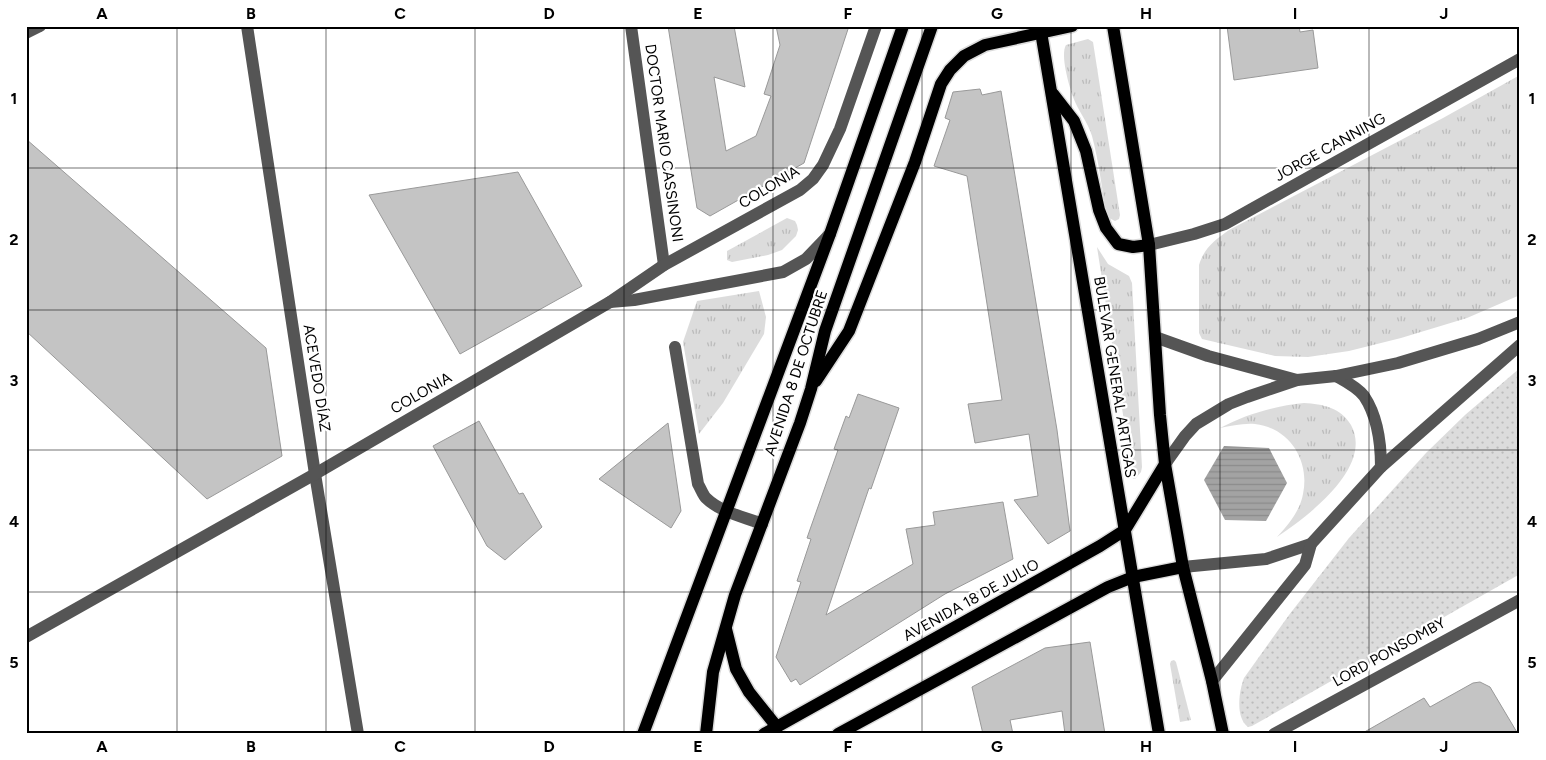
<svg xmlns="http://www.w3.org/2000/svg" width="1546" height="760" font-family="Figtree,sans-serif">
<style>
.grass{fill:url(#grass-tufts)}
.park{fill:url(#park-dots)}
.water{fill:url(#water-rules)}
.building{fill:#c4c4c4;stroke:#999}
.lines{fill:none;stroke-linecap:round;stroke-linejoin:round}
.major-casing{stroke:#dbdbdb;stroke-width:15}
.minor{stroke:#555;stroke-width:12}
.major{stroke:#000;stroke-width:12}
.grid{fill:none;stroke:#000;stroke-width:1;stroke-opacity:0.55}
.labels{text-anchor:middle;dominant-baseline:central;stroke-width:4.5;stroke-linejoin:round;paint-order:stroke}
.street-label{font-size:15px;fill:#000;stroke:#fff}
.neatline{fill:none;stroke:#000;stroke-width:2}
.grid-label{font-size:16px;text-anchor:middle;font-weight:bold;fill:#000}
</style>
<defs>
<pattern id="grass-tufts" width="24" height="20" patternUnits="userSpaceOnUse" patternTransform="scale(1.25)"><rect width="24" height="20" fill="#dcdcdc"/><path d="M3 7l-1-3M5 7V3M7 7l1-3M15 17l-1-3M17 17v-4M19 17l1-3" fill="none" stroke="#bbb"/></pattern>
<pattern id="park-dots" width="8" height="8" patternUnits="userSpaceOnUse" patternTransform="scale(1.25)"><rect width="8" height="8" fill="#dcdcdc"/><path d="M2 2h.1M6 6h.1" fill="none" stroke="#bbb" stroke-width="1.8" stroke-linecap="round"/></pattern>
<pattern id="water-rules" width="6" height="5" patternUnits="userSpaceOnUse" patternTransform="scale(1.25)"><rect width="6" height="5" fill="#a3a3a3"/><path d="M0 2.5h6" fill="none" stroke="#8b8b8b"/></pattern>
</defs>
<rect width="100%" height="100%" fill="#fff"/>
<g class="grass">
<path d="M 1088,39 L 1093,42 L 1120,215 L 1119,219 L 1115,221 L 1107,217 C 1102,190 1099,162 1092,136 C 1088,122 1078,111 1073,97 C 1069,85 1060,55 1066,45 Z"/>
<path d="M 1520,75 L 1520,295 L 1467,318 L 1401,338 L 1349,351 L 1308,357 L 1275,356 L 1202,339 L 1199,333 L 1199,265 C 1204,248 1215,240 1229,230 L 1443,118 Z"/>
<path d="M 787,218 L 795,221 L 797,225 L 798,230 L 796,236 L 782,250 L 768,255 L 732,262 L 727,260 L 727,251 Z"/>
<path d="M 1097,247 L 1108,264 L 1129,276 L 1132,283 L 1142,467 L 1141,472 L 1135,479 L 1133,479 Z"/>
<path d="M 759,291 L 766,317 L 764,334 L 723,403 L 699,434 L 683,342 L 697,301 Z"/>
<path d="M 1304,403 C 1323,404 1341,408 1351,425 C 1374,467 1307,517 1277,537 C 1288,525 1300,511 1303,494 C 1310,461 1290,428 1255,424 C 1243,423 1231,426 1220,428 C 1246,414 1275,406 1304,403 Z"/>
<path d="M 1174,660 L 1176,662 L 1191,720 L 1180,722 L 1170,664 L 1171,661 Z"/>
</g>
<path class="park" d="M 1520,368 L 1520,574 L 1252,726 L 1248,727 C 1235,717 1239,691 1244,678 L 1289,615 L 1349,538 L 1426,453 L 1465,415 Z"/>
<path class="water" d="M 1224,446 L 1269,448 L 1287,483 L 1266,521 L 1225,520 L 1204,480 Z"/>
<g class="building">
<path d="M 668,26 L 734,26 L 745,87 L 714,77 L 726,151 L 756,136 L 771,96 L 764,94 L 780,45 L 776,26 L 849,26 L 804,163 L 710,216 L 697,208 Z"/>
<path d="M 1227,26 L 1299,26 L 1300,32 L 1313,30 L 1318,68 L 1234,80 Z"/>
<path d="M 980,89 L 982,95 L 1001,91 L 1057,430 L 1070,531 L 1048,544 L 1014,500 L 1038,496 L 1029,434 L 975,443 L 968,404 L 1002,400 L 967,176 L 934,166 L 950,120 L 945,118 L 953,92 Z"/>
<path d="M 26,139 L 266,348 L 282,456 L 207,499 L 26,331 Z"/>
<path d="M 518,172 L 582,286 L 460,354 L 369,195 Z"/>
<path d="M 858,394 L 899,408 L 871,489 L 869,488 L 826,615 L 913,564 L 906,529 L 935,525 L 933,512 L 1003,502 L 1013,559 L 945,594 L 800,685 L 796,679 L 791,682 L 776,657 L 801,582 L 797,581 L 811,539 L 807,538 L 838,450 L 834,449 L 846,416 L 849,418 Z"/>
<path d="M 479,421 L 519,494 L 523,493 L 542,527 L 505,560 L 487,546 L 433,446 Z"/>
<path d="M 668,423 L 681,511 L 671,528 L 599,479 Z"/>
<path d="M 1090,642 L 1105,734 L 1065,734 L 1062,711 L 1010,720 L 1013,734 L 983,734 L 972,687 L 1045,648 Z"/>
<path d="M 1480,682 L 1490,687 L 1518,734 L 1361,734 L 1424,698 L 1430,707 L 1473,683 Z"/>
</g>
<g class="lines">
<g class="major-casing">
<g id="major">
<path d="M 1040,26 L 1159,734"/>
<path d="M 1113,26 L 1149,245 L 1160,415 L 1165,464 L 1183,567 L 1212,681 L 1223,734"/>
<path d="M 1053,94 L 1074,121 L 1086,151 L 1099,210 L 1106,228 L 1118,244 L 1133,247 L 1149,245"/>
<path d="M 816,381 L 849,331 L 915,162 L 941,84 L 950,70 L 964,56 L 985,45 L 1072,26"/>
<path d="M 726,629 L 736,669 L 749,692 L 777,727"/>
<path d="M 643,734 L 830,234 L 903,26"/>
<path d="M 706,734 L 713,672 L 735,595 L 800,423 L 811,389 L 825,331 L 932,26"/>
<path d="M 764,734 L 1100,546 L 1125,530 L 1165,464"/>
<path d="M 838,734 L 1108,587 L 1133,577 L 1183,567"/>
</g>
</g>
<g class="minor">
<path d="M 247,26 L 315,474 L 358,734"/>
<path d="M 631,26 L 664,265"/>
<path d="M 26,33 L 40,26"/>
<path d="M 1149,245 L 1194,234 L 1225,224 L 1520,59"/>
<path d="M 610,302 L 634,300 L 783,272 L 806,259 L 830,234"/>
<path d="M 1155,337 L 1208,356 L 1297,380"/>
<path d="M 675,347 L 698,484 C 701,489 703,495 706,498 C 720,512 744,517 762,524"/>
<path d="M 1336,376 C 1345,381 1357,387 1364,396 C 1378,417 1381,443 1381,467"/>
<path d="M 1165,464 L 1185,436 L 1196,424 L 1229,404 L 1247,397 L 1297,380 L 1336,376 L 1398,363 L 1478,339 L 1520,322"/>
<path d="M 1183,567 L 1266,559 L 1311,544"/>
<path d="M 26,637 L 315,474 L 610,302 L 664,265 L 800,190 L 813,179 L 823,165 L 840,129 L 876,26"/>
<path d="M 1212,681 L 1305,565 L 1311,544 L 1381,467 L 1520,345"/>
<path d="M 1274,734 L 1520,600"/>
</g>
<use href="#major" class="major"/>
</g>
<path class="grid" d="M 177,26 L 177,734M 326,26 L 326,734M 475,26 L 475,734M 624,26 L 624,734M 773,26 L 773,734M 922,26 L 922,734M 1071,26 L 1071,734M 1220,26 L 1220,734M 1369,26 L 1369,734M 26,168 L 1520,168M 26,310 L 1520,310M 26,450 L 1520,450M 26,592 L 1520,592"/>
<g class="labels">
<g class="street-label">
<text transform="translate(664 143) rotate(82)">DOCTOR MARIO CASSINONI</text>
<text transform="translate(1330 147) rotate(-29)">JORGE CANNING</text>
<text transform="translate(769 187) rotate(-31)">COLONIA</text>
<text transform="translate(796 373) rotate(-72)">AVENIDA 8 DE OCTUBRE</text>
<text transform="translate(1115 377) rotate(81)">BULEVAR GENERAL ARTIGAS</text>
<text transform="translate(317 378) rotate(81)">ACEVEDO DÍAZ</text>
<text transform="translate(421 393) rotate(-30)">COLONIA</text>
<text transform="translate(971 600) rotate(-29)">AVENIDA 18 DE JULIO</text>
<text transform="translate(1389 652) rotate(-29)">LORD PONSOMBY</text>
</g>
</g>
<rect width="1546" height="760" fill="none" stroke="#ffffff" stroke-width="55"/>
<rect x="28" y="28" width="1490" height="704" class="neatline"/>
<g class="grid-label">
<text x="102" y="19">A</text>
<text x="251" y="19">B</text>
<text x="400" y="19">C</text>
<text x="549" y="19">D</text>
<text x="698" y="19">E</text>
<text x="848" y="19">F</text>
<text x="997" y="19">G</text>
<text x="1146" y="19">H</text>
<text x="1295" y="19">I</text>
<text x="1444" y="19">J</text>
<text x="14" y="104">1</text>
<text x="1532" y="104">1</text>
<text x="14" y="245">2</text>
<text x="1532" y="245">2</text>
<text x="14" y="386">3</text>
<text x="1532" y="386">3</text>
<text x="14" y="527">4</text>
<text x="1532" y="527">4</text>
<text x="14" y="668">5</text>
<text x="1532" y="668">5</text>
<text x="102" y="752">A</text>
<text x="251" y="752">B</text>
<text x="400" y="752">C</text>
<text x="549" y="752">D</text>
<text x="698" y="752">E</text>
<text x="848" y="752">F</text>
<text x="997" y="752">G</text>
<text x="1146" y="752">H</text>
<text x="1295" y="752">I</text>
<text x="1444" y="752">J</text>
</g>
</svg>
